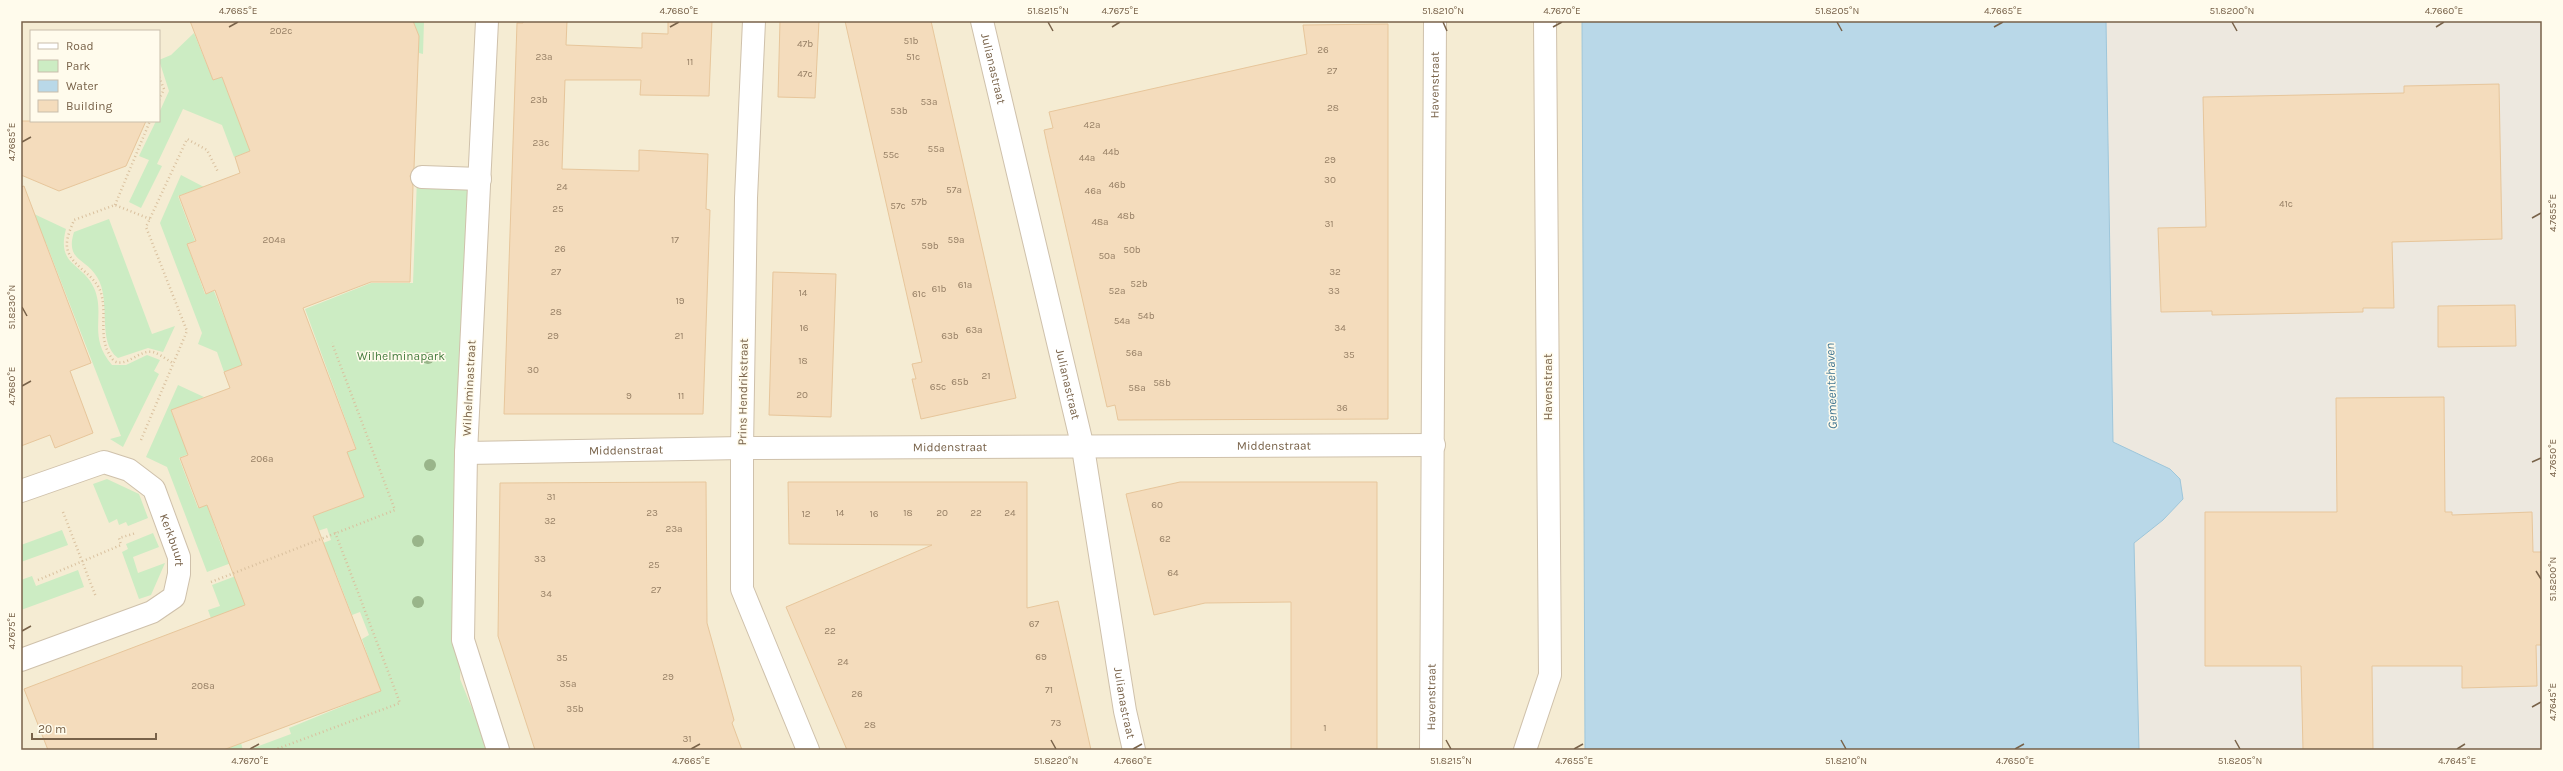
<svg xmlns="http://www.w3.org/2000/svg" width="2563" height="771" font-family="Karla,sans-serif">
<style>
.residential{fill:#f5ecd3;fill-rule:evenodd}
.industrial{fill:#ede8df}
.green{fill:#ccecc3}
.water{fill:#b9d8e8;stroke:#9ec6da}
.building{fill:#f4dcbc;stroke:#e7c69b}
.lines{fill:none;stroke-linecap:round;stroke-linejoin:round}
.service-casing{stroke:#cfc1ab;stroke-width:24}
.minor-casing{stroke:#cfc1ab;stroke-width:24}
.path{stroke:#d9c09e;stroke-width:2.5;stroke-dasharray:1 3;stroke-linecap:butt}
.service{stroke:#fff;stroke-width:22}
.minor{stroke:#fff;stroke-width:22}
.tree{fill:#99b58a}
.ticks{fill:none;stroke:#786249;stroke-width:1.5}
.labels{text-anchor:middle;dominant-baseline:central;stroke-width:3;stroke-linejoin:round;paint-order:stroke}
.number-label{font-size:10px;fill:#978066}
.street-label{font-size:12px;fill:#786249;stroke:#fffbec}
.park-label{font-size:12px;fill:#477e40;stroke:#fffbec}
.water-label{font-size:13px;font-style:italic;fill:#447893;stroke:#fffbec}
.neatline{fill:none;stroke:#786249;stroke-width:1.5}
.ticks-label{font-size:10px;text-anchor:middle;fill:#786249}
</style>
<rect width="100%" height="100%" fill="#fdf8e5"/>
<path class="residential" d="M 21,21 L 1826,21 L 1706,750 L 21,750 ZM 31,31 L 159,31 L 159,121 L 31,121 Z"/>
<path class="industrial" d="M 2078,21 L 2542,21 L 2542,750 L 2084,750 Z"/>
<g class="green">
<path d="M 413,21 L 424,21 L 423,54 L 419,53 L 419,37 Z"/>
<path d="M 194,33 L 213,80 L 222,77 L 250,151 L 234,157 L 222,125 L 183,109 L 157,164 L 162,166 L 141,208 L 129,202 L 149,160 L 139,156 L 156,121 L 159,121 L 159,113 L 169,91 L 159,60 L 171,55 Z"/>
<path d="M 181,175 L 204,187 L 178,196 L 195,241 L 187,244 L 205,294 L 214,291 L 243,365 L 224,372 L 217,352 L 198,344 L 202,333 L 160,223 Z"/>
<path d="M 417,179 L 477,182 L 460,679 L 489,750 L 248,750 L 291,734 L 289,728 L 380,691 L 362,639 L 369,635 L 360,612 L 352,615 L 335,571 L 264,597 L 214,627 L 208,610 L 220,606 L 212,585 L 331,540 L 327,528 L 308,534 L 302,520 L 364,497 L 347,452 L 356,448 L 305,309 L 371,283 L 413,283 Z"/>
<path d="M 32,213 L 66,229 C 56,266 83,263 94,288 C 106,315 87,336 112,365 L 126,365 L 147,355 L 160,360 L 154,371 L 159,374 L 123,447 L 110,439 L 121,436 L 46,243 L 25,251 Z"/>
<path d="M 109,219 L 152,334 L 175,326 L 163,352 L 148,348 L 118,358 C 96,342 112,300 97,277 C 86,258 65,261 74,232 Z"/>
<path d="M 178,385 L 204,397 L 171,411 L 188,454 L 179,458 L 198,508 L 207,505 L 223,550 L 279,529 L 285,543 L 207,572 L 167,467 L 146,457 Z"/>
<path d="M 107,479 L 139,494 L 148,518 L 128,526 L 126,522 L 119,525 L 117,519 L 109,523 L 93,484 Z"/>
<path d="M 62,530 L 68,545 L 21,562 L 21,545 Z"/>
<path d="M 153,533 L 159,547 L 133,557 L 138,573 L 165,563 L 151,595 L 139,599 L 122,552 L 128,549 L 126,544 Z"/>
<path d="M 78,570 L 84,587 L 21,610 L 21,580 L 32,576 L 36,586 Z"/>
<path d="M 241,743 L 243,750 L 224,750 Z"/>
</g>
<path class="water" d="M 1582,21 L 2106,21 L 2113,442 L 2170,469 L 2180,479 L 2183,499 L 2163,520 L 2134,543 L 2139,750 L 1585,750 Z"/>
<g class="building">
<path d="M 190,21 L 413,21 L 419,36 L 414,168 L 410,176 L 413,186 L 410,282 L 371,282 L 303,308 L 356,449 L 347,452 L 364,497 L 313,516 L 381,691 L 223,750 L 48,750 L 24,689 L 245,605 L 207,505 L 199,508 L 180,458 L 188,455 L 171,410 L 230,388 L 224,372 L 242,365 L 215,290 L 206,294 L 187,244 L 196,241 L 179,196 L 240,173 L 235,157 L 250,151 L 222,77 L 213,80 Z"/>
<path d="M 523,21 L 567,21 L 566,45 L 642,48 L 642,33 L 668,34 L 668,21 L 712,21 L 709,96 L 640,95 L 641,80 L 565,80 L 562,169 L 639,171 L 639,150 L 708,154 L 706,209 L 710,210 L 703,414 L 504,414 L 517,23 L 523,23 Z"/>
<path d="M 780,21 L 819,21 L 815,98 L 778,97 Z"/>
<path d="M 845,21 L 931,21 L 1016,398 L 921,419 L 912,379 L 916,379 L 912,364 L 922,362 Z"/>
<path d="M 1388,24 L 1388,419 L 1118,420 L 1115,405 L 1107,407 L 1048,149 L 1044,130 L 1053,128 L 1049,112 L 1307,54 L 1303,25 Z"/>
<path d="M 2499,84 L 2502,239 L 2392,242 L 2394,308 L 2363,308 L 2363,312 L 2212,315 L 2212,311 L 2161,312 L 2158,228 L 2206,227 L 2203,97 L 2404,93 L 2404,86 Z"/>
<path d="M 21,121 L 146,121 L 126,166 L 59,191 L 21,175 Z"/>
<path d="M 24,186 L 91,363 L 70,371 L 93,433 L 55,448 L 50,435 L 21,446 L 21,187 Z"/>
<path d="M 773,272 L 836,274 L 831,417 L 769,415 Z"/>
<path d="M 2515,305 L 2516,346 L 2438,347 L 2438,306 Z"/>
<path d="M 2444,397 L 2445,512 L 2452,512 L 2452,515 L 2532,512 L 2533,552 L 2542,552 L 2542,645 L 2536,645 L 2537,686 L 2462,688 L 2462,666 L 2372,666 L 2373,750 L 2303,750 L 2301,666 L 2205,666 L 2205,512 L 2337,512 L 2336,398 Z"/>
<path d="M 706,482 L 707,623 L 734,720 L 732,723 L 742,750 L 535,750 L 498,636 L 500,483 Z"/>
<path d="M 788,482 L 1027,482 L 1027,608 L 1058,601 L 1091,750 L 847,750 L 786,607 L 932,545 L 789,544 Z"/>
<path d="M 1180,482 L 1377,482 L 1377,750 L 1291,750 L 1291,602 L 1205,603 L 1154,615 L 1126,494 Z"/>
</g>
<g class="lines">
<g class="service-casing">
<g id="service">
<path d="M 422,177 L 480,179"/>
<path id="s1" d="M 21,491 L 104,462 L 129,470 L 154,489 L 179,557 L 179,574 L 174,597 L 152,612 L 21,660"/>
</g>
</g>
<g class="minor-casing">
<g id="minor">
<path d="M 487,21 L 466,453 L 463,640 L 498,750"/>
<path d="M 754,21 L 746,198 L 742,448 L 742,589 L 808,750"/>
<path id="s2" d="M 982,21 L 1083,448 L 1125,711 L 1134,750"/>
<path id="s3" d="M 466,453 L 742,448 L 1434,445"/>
<path id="s4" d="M 1431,750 L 1435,21"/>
<path d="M 1525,750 L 1550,675 L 1545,21"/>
</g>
</g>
<g class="path">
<path d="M 159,77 L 164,89 L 159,100"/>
<path d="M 115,205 L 150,121"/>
<path d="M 150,219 L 115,205 L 74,220 C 71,228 66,238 67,247 C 70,267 95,273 101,293 C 108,317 96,340 114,361 C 126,368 140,349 153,352 C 160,354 167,360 173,363"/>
<path d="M 141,440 L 187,331 L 146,227 L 187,139 L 207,150 L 218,172"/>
<path d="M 63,512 L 96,597"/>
<path d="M 38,580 L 121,545 L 119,538 L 136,533"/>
<path d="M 211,582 L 395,510 L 332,343"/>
<path d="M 274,750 L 400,703 L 335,532"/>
</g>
<use href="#service" class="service"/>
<use href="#minor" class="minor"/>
</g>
<g class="tree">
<circle cx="428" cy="358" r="6"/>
<circle cx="430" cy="465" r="6"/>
<circle cx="418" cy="541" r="6"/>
<circle cx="418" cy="602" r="6"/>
</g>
<path class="ticks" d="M 1048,22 L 1053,31M 1443,22 L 1447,31M 1837,22 L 1842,31M 2232,22 L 2237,31M 229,27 L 238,22M 670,27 L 679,22M 1112,27 L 1120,22M 1553,27 L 1562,22M 1994,27 L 2003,22M 2436,27 L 2444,22M 22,142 L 31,137M 2532,218 L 2541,213M 22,307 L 27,316M 22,386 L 31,381M 2532,462 L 2541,458M 2536,571 L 2541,579M 22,631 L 31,626M 2532,707 L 2541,702M 1051,740 L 1056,749M 1446,740 L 1451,749M 1841,740 L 1846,749M 2235,740 L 2240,749M 250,749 L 259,744M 691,749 L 700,744M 1133,749 L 1142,744M 1574,749 L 1583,744M 2015,749 L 2024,744M 2457,749 L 2465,744"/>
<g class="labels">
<g class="number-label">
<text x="281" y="31">202c</text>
<text x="911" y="41">51b</text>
<text x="805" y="44">47b</text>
<text x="1323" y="50">26</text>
<text x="544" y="57">23a</text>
<text x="913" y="57">51c</text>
<text x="690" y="62">11</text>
<text x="1332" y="71">27</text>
<text x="805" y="74">47c</text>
<text x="539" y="100">23b</text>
<text x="929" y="102">53a</text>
<text x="1333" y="108">28</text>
<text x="899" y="111">53b</text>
<text x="1092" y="125">42a</text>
<text x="541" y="143">23c</text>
<text x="936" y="149">55a</text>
<text x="1111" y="152">44b</text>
<text x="891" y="155">55c</text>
<text x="1087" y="158">44a</text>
<text x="1330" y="160">29</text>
<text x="1330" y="180">30</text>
<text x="1117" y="185">46b</text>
<text x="562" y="187">24</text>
<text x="954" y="190">57a</text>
<text x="1093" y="191">46a</text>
<text x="919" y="202">57b</text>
<text x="2286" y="204">41c</text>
<text x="898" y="206">57c</text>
<text x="558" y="209">25</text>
<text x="1126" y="216">48b</text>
<text x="1100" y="222">48a</text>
<text x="1329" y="224">31</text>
<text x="274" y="240">204a</text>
<text x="675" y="240">17</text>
<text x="956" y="240">59a</text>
<text x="930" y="246">59b</text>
<text x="560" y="249">26</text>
<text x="1132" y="250">50b</text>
<text x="1107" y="256">50a</text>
<text x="556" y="272">27</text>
<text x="1335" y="272">32</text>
<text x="1139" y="284">52b</text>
<text x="965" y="285">61a</text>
<text x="939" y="289">61b</text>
<text x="1117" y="291">52a</text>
<text x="1334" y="291">33</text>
<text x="803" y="293">14</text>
<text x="919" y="294">61c</text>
<text x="680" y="301">19</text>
<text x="556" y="312">28</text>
<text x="1146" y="316">54b</text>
<text x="1122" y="321">54a</text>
<text x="804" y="328">16</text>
<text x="1340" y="328">34</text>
<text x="974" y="330">63a</text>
<text x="553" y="336">29</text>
<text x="679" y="336">21</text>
<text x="950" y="336">63b</text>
<text x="1134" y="353">56a</text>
<text x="1349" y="355">35</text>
<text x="803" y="361">18</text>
<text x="533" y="370">30</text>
<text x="986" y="376">21</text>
<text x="960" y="382">65b</text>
<text x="1162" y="383">58b</text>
<text x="938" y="387">65c</text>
<text x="1137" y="388">58a</text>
<text x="802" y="395">20</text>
<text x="629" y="396">9</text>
<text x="681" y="396">11</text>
<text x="1342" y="408">36</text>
<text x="262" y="459">206a</text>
<text x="551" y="497">31</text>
<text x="1157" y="505">60</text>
<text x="652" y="513">23</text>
<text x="840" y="513">14</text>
<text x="908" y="513">18</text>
<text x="942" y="513">20</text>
<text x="976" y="513">22</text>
<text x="1010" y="513">24</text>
<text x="806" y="514">12</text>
<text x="874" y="514">16</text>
<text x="550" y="521">32</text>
<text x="674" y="529">23a</text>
<text x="1165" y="539">62</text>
<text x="540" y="559">33</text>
<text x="654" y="565">25</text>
<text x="1173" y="573">64</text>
<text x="656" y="590">27</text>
<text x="546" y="594">34</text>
<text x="1034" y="624">67</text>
<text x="830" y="631">22</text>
<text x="1041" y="657">69</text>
<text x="562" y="658">35</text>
<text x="843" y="662">24</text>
<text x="668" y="677">29</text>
<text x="568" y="684">35a</text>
<text x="203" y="686">208a</text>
<text x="1049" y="690">71</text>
<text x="857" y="694">26</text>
<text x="575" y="709">35b</text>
<text x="1056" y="723">73</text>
<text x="870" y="725">28</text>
<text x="1325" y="728">1</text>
<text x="687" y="739">31</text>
</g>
<g class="street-label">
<text stroke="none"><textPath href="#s2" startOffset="49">Julianastraat</textPath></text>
<text stroke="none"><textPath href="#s4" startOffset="665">Havenstraat</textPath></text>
<text stroke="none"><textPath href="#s2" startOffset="373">Julianastraat</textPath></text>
<text transform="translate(1548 387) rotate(-90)">Havenstraat</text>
<text transform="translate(469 388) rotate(-87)">Wilhelminastraat</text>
<text transform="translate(743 392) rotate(-89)">Prins Hendrikstraat</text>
<text stroke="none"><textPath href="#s3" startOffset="808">Middenstraat</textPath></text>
<text stroke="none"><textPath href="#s3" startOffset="484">Middenstraat</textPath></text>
<text stroke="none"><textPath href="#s3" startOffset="160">Middenstraat</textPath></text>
<text stroke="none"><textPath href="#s1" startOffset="200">Kerkbuurt</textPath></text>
<text stroke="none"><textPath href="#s4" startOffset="53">Havenstraat</textPath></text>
<text stroke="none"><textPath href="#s2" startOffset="697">Julianastraat</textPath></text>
</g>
<g class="park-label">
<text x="401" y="356">Wilhelminapark</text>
</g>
<g class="water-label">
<text transform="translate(1831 386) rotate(-92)">Gemeentehaven</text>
</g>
</g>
<rect width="2563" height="771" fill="none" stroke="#fffbec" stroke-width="44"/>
<rect x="30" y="30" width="130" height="92" fill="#fffbec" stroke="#c9beab"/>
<rect x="38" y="43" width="20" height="6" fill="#ffffff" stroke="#c9beab"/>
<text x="66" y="50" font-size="12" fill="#786249">Road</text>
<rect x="38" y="60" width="20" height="12" fill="#ccecc3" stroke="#c9beab"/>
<text x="66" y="70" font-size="12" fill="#786249">Park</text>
<rect x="38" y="80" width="20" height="12" fill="#b9d8e8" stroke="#c9beab"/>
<text x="66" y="90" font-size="12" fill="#786249">Water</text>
<rect x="38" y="100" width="20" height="12" fill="#f4dcbc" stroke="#c9beab"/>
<text x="66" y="110" font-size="12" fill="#786249">Building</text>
<path d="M32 733v6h124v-6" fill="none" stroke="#786249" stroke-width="2"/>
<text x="38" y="733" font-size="12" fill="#786249" stroke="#fffbec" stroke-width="3" paint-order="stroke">20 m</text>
<rect x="22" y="22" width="2519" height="727" class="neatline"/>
<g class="ticks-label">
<text x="238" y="14">4.7685°E</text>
<text x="679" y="14">4.7680°E</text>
<text x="1048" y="14">51.8215°N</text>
<text x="1120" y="14">4.7675°E</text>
<text x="1443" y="14">51.8210°N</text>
<text x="1562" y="14">4.7670°E</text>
<text x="1837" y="14">51.8205°N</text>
<text x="2003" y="14">4.7665°E</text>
<text x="2232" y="14">51.8200°N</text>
<text x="2444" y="14">4.7660°E</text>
<text transform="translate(11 142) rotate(-90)" y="4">4.7685°E</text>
<text transform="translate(2552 213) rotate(-90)" y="4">4.7655°E</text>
<text transform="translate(11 307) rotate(-90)" y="4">51.8230°N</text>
<text transform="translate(11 386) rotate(-90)" y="4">4.7680°E</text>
<text transform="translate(2552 458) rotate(-90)" y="4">4.7650°E</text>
<text transform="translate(2552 579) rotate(-90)" y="4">51.8200°N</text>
<text transform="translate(11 631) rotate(-90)" y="4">4.7675°E</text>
<text transform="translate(2552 702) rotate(-90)" y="4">4.7645°E</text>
<text x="250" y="764">4.7670°E</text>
<text x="691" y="764">4.7665°E</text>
<text x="1056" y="764">51.8220°N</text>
<text x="1133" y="764">4.7660°E</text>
<text x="1451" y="764">51.8215°N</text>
<text x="1574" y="764">4.7655°E</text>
<text x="1846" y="764">51.8210°N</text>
<text x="2015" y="764">4.7650°E</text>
<text x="2240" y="764">51.8205°N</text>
<text x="2457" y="764">4.7645°E</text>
</g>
</svg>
